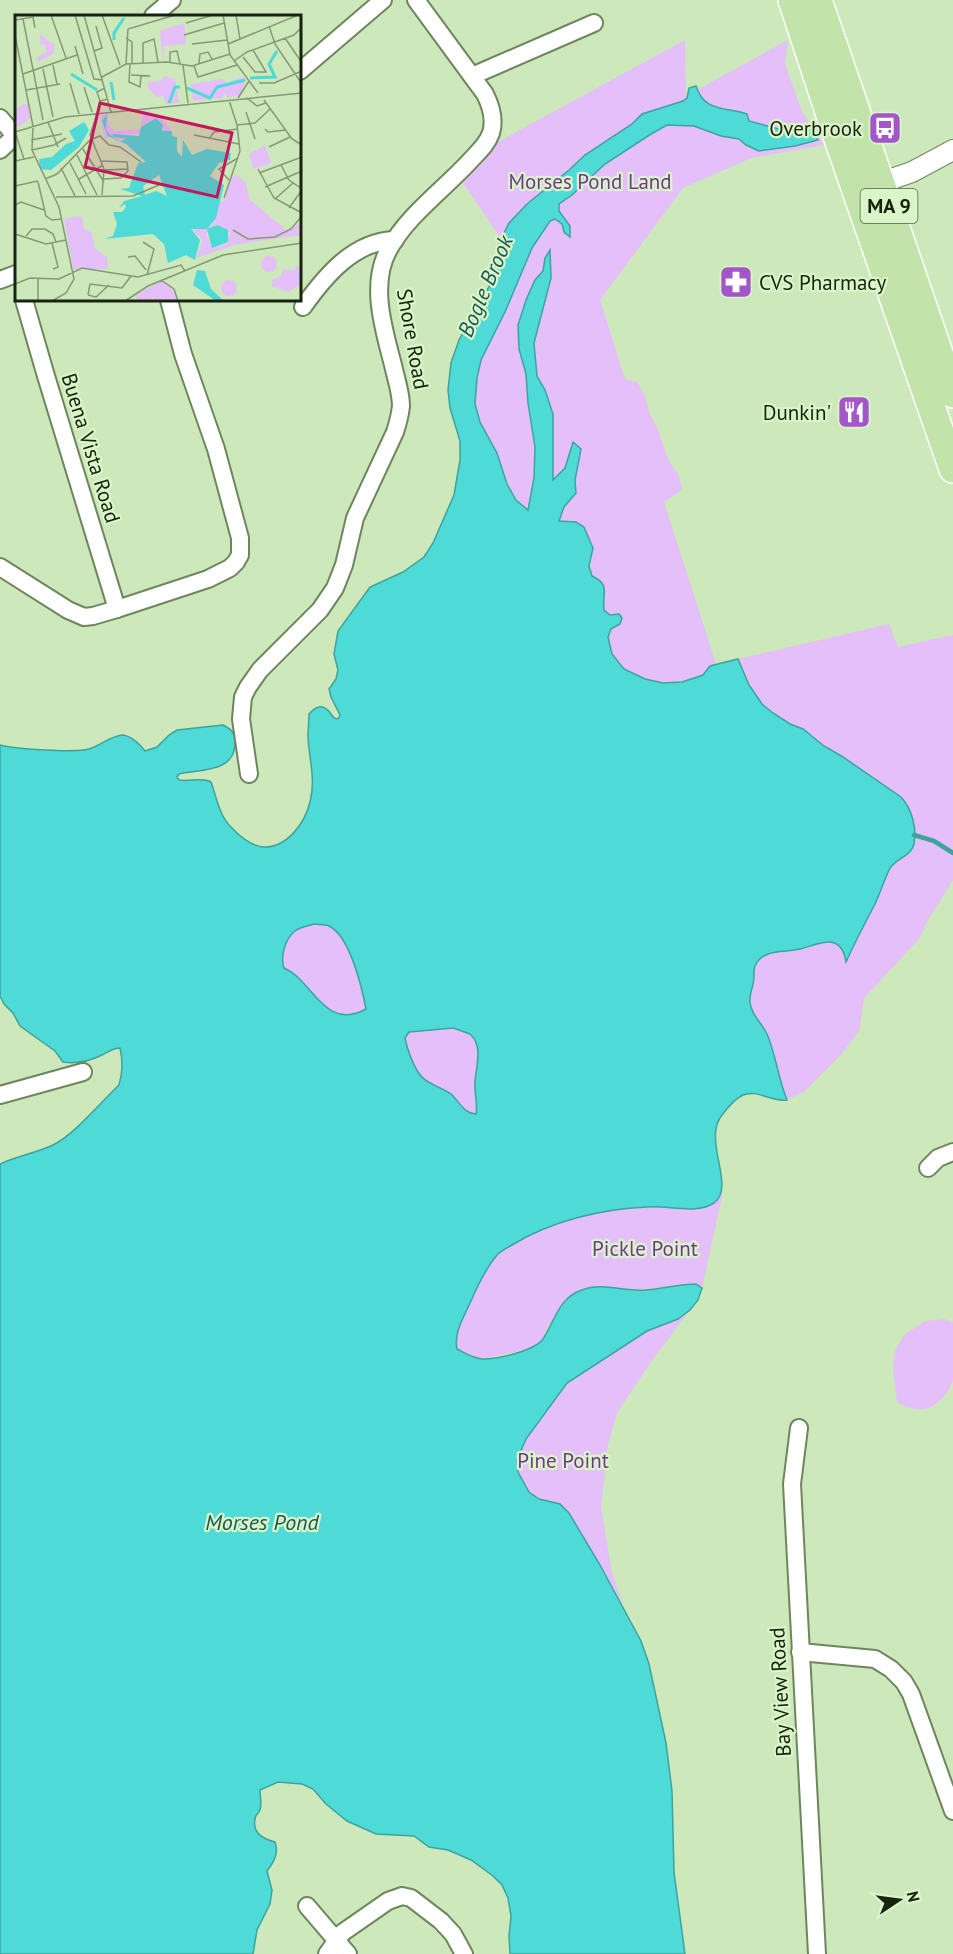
<svg xmlns="http://www.w3.org/2000/svg" width="953" height="1954" font-family="'PT Sans',sans-serif">
<style>
.green{fill:#e4bffa}
.water{fill:#4edad6;stroke:#3ea39b;stroke-width:1.5;fill-rule:evenodd}
.lines{fill:none;stroke-linecap:round;stroke-linejoin:round}
.stream{stroke:#3ea39b;stroke-width:4.5}
.minor-casing{stroke:#6e865d;stroke-width:20}
.tertiary-casing{stroke:#6e865d;stroke-width:22}
.trunk-casing{stroke:#fff;stroke-width:30}
.minor{stroke:#fff;stroke-width:16}
.tertiary{stroke:#fff;stroke-width:20}
.trunk{stroke:#c2e3aa;stroke-width:27}
.labels{text-anchor:middle;dominant-baseline:central;stroke-width:4.5;stroke-linejoin:round;paint-order:stroke}
.shield{fill:#daf5c7;stroke:#526148;stroke-width:1.5}
.shield-label{font-size:20px;font-weight:bold;fill:#182211}
.poi-label{font-size:21px;fill:#182211;stroke:#daf5c7;text-anchor:end}
.park-label{font-size:21px;fill:#71368f;stroke:#daf5c7}
.street-label{font-size:21px;fill:#182211;stroke:#daf5c7}
.water-label{font-size:22px;font-style:italic;fill:#1d5755;stroke:#daf5c7}
.inset-river{fill:none;stroke:#4edad6;stroke-width:3}
.inset-road{fill:none;stroke:#859976;stroke-width:1.5}
.view{fill:#c2185b;fill-opacity:0.15;stroke:#c2185b;stroke-width:3}
.inset-edge{fill:none;stroke:#182211;stroke-width:3}
</style>
<rect width="100%" height="100%" fill="#cde8ba"/>
<g class="green">
<path d="M 685,40 L 686,96 L 788,40 L 785,64 L 802,112 L 825,145 L 751,158 L 683,188 L 600,300 L 625,379 L 637,382 L 645,396 L 650,415 L 658,429 L 668,459 L 679,476 L 682,490 L 664,502 L 716,664 C 709,666 708,672 702,675 C 676,690 622,682 611,651 C 610,648 607,641 608,637 C 608,634 611,632 611,629 C 612,624 610,619 610,615 L 604,610 C 602,594 610,584 592,576 C 588,562 594,558 592,547 C 591,540 585,526 578,523 C 573,521 564,522 559,522 L 564,507 L 576,493 L 575,480 L 581,449 L 573,442 L 565,468 L 553,481 L 553,414 L 545,390 L 537,376 L 534,343 L 551,278 L 550,250 L 545,258 L 543,271 L 535,280 L 519,349 L 526,374 L 528,403 L 535,447 L 534,478 L 528,511 C 507,492 506,475 496,451 C 490,435 477,421 475,404 C 471,370 491,341 505,312 C 511,298 516,284 522,269 L 463,183 L 496,143 Z"/>
<path d="M 889,624 L 898,647 L 953,635 L 953,880 L 928,920 L 919,939 L 864,998 L 859,1031 L 841,1055 L 805,1091 L 787,1100 C 777,1076 775,1047 762,1025 C 757,1017 750,1011 749,1001 C 749,994 753,989 754,983 C 755,972 753,965 762,957 C 771,950 783,952 793,951 C 813,948 841,927 845,961 L 875,903 L 890,867 L 900,858 L 910,853 L 914,846 L 914,835 L 911,815 L 901,797 L 843,757 L 824,746 L 803,729 L 790,724 L 762,704 L 749,685 L 738,659 Z"/>
<path d="M 314,924 C 318,925 325,924 329,926 C 351,937 361,987 366,1009 C 332,1027 306,989 284,968 C 280,957 285,939 295,931 C 300,927 309,926 314,924 Z"/>
<path d="M 454,1028 C 458,1030 467,1032 471,1035 C 483,1046 476,1068 475,1081 C 474,1092 477,1103 476,1114 C 463,1114 460,1102 451,1095 C 443,1088 428,1084 422,1077 C 414,1069 407,1049 405,1038 L 409,1032 Z"/>
<path d="M 723,1192 L 702,1288 L 696,1284 C 663,1285 640,1294 606,1286 L 549,1324 L 542,1340 L 529,1349 L 481,1359 L 457,1349 C 453,1332 465,1315 472,1299 C 479,1283 486,1268 497,1255 C 501,1251 507,1248 512,1245 C 551,1221 601,1209 647,1206 C 673,1205 705,1217 723,1192 Z"/>
<path d="M 690,1310 L 653,1359 L 617,1413 L 608,1444 L 601,1507 L 612,1573 L 623,1604 L 569,1513 L 560,1504 L 539,1499 L 529,1492 L 518,1472 L 517,1460 L 526,1439 L 567,1383 L 647,1331 L 678,1319 Z"/>
<path d="M 945,1319 L 953,1323 C 953,1337 953,1367 953,1380 C 952,1385 949,1390 946,1393 C 932,1413 917,1413 897,1402 L 893,1370 L 895,1351 L 904,1335 L 925,1321 Z"/>
</g>
<path class="water" d="M 696,86 C 704,111 722,107 744,113 L 747,114 L 749,121 L 779,129 L 813,125 L 818,140 L 795,146 L 759,151 L 746,145 L 739,139 L 721,136 L 694,126 L 667,125 L 651,134 L 605,164 L 572,195 L 559,204 L 559,211 L 570,226 L 570,237 L 564,232 L 562,224 L 555,219 L 550,221 L 532,248 L 505,312 L 481,360 L 477,378 L 475,404 L 480,422 L 497,453 L 507,484 L 516,500 L 528,510 L 534,478 L 535,447 L 528,403 L 526,374 L 519,349 L 518,325 L 526,300 L 535,280 L 543,271 L 545,258 L 550,250 L 551,278 L 534,343 L 537,376 L 545,390 L 553,414 L 553,480 L 565,468 L 573,442 L 581,449 L 575,480 L 576,493 L 564,507 L 559,521 L 576,522 L 584,527 L 593,548 L 589,566 L 592,576 C 611,585 602,592 604,610 L 610,615 L 619,614 L 622,618 L 620,624 L 611,629 L 608,637 L 612,654 L 624,669 L 645,679 L 663,683 L 682,682 L 703,675 L 710,666 L 738,659 L 749,685 L 762,704 L 773,713 L 790,724 L 803,729 L 824,746 L 843,757 L 901,797 C 912,809 917,828 914,844 C 911,857 895,858 889,870 C 884,881 880,893 875,904 C 865,923 855,942 846,962 C 841,931 820,944 800,949 C 785,953 763,948 755,966 C 753,972 755,978 753,984 C 752,990 749,996 750,1002 C 751,1015 762,1023 767,1034 C 776,1055 778,1078 787,1100 C 769,1102 758,1089 743,1095 C 736,1098 731,1104 726,1110 C 721,1116 717,1121 716,1129 C 711,1151 733,1190 714,1203 C 695,1215 668,1205 647,1207 C 601,1209 551,1221 512,1245 C 507,1248 501,1251 497,1255 C 487,1267 480,1281 474,1294 C 467,1312 453,1331 457,1349 C 465,1353 475,1359 483,1359 C 498,1359 534,1351 543,1339 C 555,1321 558,1298 582,1290 C 603,1282 624,1292 646,1290 C 663,1289 679,1284 696,1284 L 702,1288 L 698,1300 L 690,1310 L 678,1319 L 647,1331 L 567,1383 L 526,1439 L 517,1460 L 518,1472 L 529,1492 L 539,1499 L 560,1504 L 569,1513 L 600,1565 L 641,1641 L 649,1664 L 666,1743 L 672,1791 L 674,1872 L 685,1954 L 510,1954 L 509,1936 L 511,1916 L 508,1898 L 502,1885 L 493,1876 L 471,1860 L 448,1850 L 429,1847 L 414,1836 L 376,1834 L 347,1821 L 326,1804 L 313,1789 L 302,1784 L 278,1782 L 260,1790 C 260,1796 262,1804 260,1810 C 257,1816 256,1813 255,1819 C 252,1833 263,1839 275,1842 C 279,1853 274,1862 267,1871 L 272,1890 L 270,1904 L 257,1930 L 253,1954 L 0,1954 L 0,1164 C 17,1156 36,1153 53,1145 C 74,1135 101,1102 119,1085 C 123,1072 123,1061 120,1048 C 112,1048 109,1052 102,1055 C 90,1061 76,1064 63,1062 L 55,1051 L 20,1026 L 13,1013 L 4,1004 L 0,996 L 0,745 C 14,749 75,753 89,749 C 100,746 112,735 123,735 C 131,736 141,745 145,751 L 157,747 L 169,735 L 177,730 L 223,725 C 231,729 236,733 235,743 C 235,773 200,769 179,774 L 177,777 L 179,780 C 189,782 202,777 211,782 C 217,798 219,816 232,828 C 239,836 252,846 263,847 C 288,848 305,822 310,802 C 316,779 309,759 308,737 C 308,729 309,721 309,714 C 320,702 326,706 334,718 L 338,719 L 340,715 L 331,697 L 329,689 L 336,679 L 338,670 L 334,654 L 338,631 L 370,587 L 403,572 L 424,557 L 433,543 L 454,495 L 460,460 L 460,441 L 450,408 L 448,390 L 451,363 L 459,340 L 491,283 L 500,241 L 509,223 L 527,204 L 569,170 L 585,155 L 632,124 L 642,114 L 683,101 L 687,98 L 689,88 ZM 314,924 C 318,925 325,924 329,926 C 350,936 362,988 366,1009 C 324,1032 313,980 284,968 C 280,957 285,939 295,931 C 300,927 309,926 314,924 ZM 453,1028 C 458,1030 467,1032 471,1035 C 483,1046 476,1068 475,1081 C 474,1092 478,1104 476,1114 C 463,1113 460,1102 451,1094 C 443,1088 428,1084 422,1077 C 414,1069 407,1049 405,1038 L 409,1032 Z"/>
<g class="lines">
<path class="stream" d="M 914,835 L 934,841 L 953,853"/>
<g class="minor-casing">
<g id="minor">
<path d="M 153,16 L 172,0"/>
<path d="M 300,71 L 383,0"/>
<path d="M 472,76 L 594,23"/>
<path d="M 0,118 L 16,137"/>
<path d="M 0,150 L 16,135"/>
<path d="M 0,280 L 16,274"/>
<path d="M 24,300 L 46,376 L 117,609"/>
<path d="M 303,307 C 325,276 354,241 395,240"/>
<path d="M 0,567 L 68,610 L 84,617 L 93,616 L 117,609 L 208,579 L 230,568 L 236,562 L 240,555 L 240,538 L 216,449 L 183,354 L 169,300"/>
<path d="M 249,774 L 241,719 L 243,697 L 248,687 L 260,670 L 320,610 L 335,588 L 344,565 L 355,518 L 395,432 C 398,423 400,415 401,406 C 401,392 396,379 393,365 C 384,330 369,284 389,249 C 408,215 443,190 469,162 C 477,153 487,145 491,133 C 495,120 491,106 485,94 L 416,0"/>
<path d="M 0,1095 L 83,1072"/>
<path d="M 928,1168 L 938,1158 L 953,1152"/>
<path d="M 799,1428 L 792,1484 L 817,1954"/>
<path d="M 800,1652 L 875,1659 L 891,1669 L 904,1682 L 911,1694 L 953,1811"/>
<path d="M 307,1906 L 348,1954"/>
<path d="M 327,1954 L 342,1933 L 388,1901 L 402,1896 L 411,1898 L 441,1921 L 453,1934 L 464,1954"/>
</g>
</g>
<g class="tertiary-casing">
<path id="tertiary" d="M 868,187 L 912,172 L 953,150"/>
</g>
<g class="trunk-casing">
<g id="trunk">
<path d="M 792,0 L 838,139 L 953,469"/>
<path d="M 818,0 L 953,394"/>
</g>
</g>
<use href="#minor" class="minor"/>
<use href="#tertiary" class="tertiary"/>
<use href="#trunk" class="trunk"/>
</g>
<defs>
<g id="bus-square" transform="scale(1.725)"><rect x="-9" y="-9" width="18" height="18" rx="4" fill="#a256c8" stroke="#daf5c7"/><path d="M-5-6H5V4H4V6H2V4H-2V6H-4V4H-5ZM-3.5-4V0h7V-4ZM-3.5 1.2v1.5H-2V1.2ZM2 1.2v1.5H3.5V1.2Z" fill="#fff"/></g>
<g id="pharmacy-square" transform="scale(1.725)"><rect x="-9" y="-9" width="18" height="18" rx="4" fill="#a256c8" stroke="#daf5c7"/><path d="M-2-6h4v4h4v4h-4v4h-4v-4h-4v-4h4Z" fill="#fff"/></g>
<g id="restaurant-square" transform="scale(1.725)"><rect x="-9" y="-9" width="18" height="18" rx="4" fill="#a256c8" stroke="#daf5c7"/><path d="M-5-6h1v4h1v-4h1v4h1v-4h1v5L-1.5 .5V6h-2V.5L-5-1ZM5-6V6H3V1.5H1.5Q1.5-4 5-6Z" fill="#fff"/></g>
</defs>
<g fill-rule="evenodd">
<use href="#bus-square" x="885" y="128"/>
<use href="#pharmacy-square" x="736" y="282"/>
<use href="#restaurant-square" x="854" y="412"/>
</g>
<g class="labels">
<rect class="shield" x="860.5" y="189" width="57" height="34" rx="4.5"/>
<g class="shield-label">
<text x="889" y="206">MA 9</text>
</g>
<g class="poi-label">
<text x="862" y="128">Overbrook</text>
<text x="759" y="282" text-anchor="start">CVS Pharmacy</text>
<text x="831" y="412">Dunkin'</text>
</g>
<g class="park-label">
<text x="590" y="181">Morses Pond Land</text>
<text x="645" y="1248">Pickle Point</text>
<text x="563" y="1460">Pine Point</text>
</g>
<g class="street-label">
<text transform="translate(413 339) rotate(80)">Shore Road</text>
<text transform="translate(91 448) rotate(73)">Buena Vista Road</text>
<text transform="translate(780 1692) rotate(-93)">Bay View Road</text>
</g>
<g class="water-label">
<text transform="translate(485 286) rotate(-67)">Bogle Brook</text>
<text x="262" y="1522">Morses Pond</text>
</g>
</g>
<g transform="translate(15 15)">
<rect width="286" height="286" fill="#cde8ba"/>
<path d="M 169,8 L 171,29 L 149,31 L 148,46 L 145,16 ZM 25,19 L 40,31 L 38,39 L 23,47 L 22,42 L 32,37 L 29,29 L 25,30 ZM 149,61 L 160,64 L 164,88 L 151,89 L 148,81 L 143,82 L 134,75 L 132,68 L 147,65 ZM 226,62 L 231,64 L 225,80 L 212,83 L 211,78 L 207,83 L 178,86 L 176,69 L 208,64 L 212,68 ZM 13,88 L 15,103 L 4,112 L 0,109 L 1,93 ZM 128,95 L 144,100 L 157,116 L 147,116 L 147,109 L 140,103 L 126,112 ZM 85,99 L 93,99 L 93,109 L 100,116 L 126,114 L 127,118 L 107,121 L 113,124 L 106,126 L 96,121 L 90,124 ZM 250,130 L 256,148 L 238,154 L 234,139 ZM 222,160 L 231,168 L 234,184 L 271,215 L 285,209 L 286,204 L 286,220 L 223,229 L 181,243 L 188,225 L 176,214 L 192,214 L 197,209 L 203,185 L 208,187 L 217,162 ZM 199,210 L 215,217 L 211,229 L 197,233 L 191,219 ZM 61,201 L 67,202 L 69,213 L 77,218 L 80,234 L 92,242 L 93,254 L 58,254 L 49,204 ZM246 249a8 8 0 1 1 16 0a8 8 0 1 1-16 0ZM 281,251 L 286,254 L 286,269 L 273,277 L 257,271 L 257,265 L 266,261 L 268,254 L 280,255 ZM206 273a8 8 0 1 1 16 0a8 8 0 1 1-16 0ZM 146,266 L 156,272 L 163,286 L 138,286 L 139,281 L 136,286 L 122,286 L 121,280 Z" fill="#e4bffa" fill-rule="evenodd"/>
<path d="M 92,99 L 91,114 L 95,120 L 105,126 L 112,124 L 100,122 L 96,119 L 124,121 L 126,112 L 141,103 L 148,110 L 147,116 L 157,116 L 157,121 L 162,122 L 162,136 L 167,142 L 168,125 L 177,140 L 192,134 L 216,138 L 215,145 L 204,148 L 195,161 L 209,170 L 201,203 L 192,214 L 202,210 L 213,215 L 213,227 L 197,233 L 192,214 L 176,214 L 185,225 L 180,245 L 171,240 L 153,248 L 149,229 L 138,219 L 89,224 L 98,221 L 102,209 L 98,197 L 107,197 L 111,192 L 110,189 L 104,193 L 109,186 L 127,181 L 105,174 L 114,173 L 123,148 L 131,147 L 111,129 L 93,121 L 87,106 ZM 144,160 L 152,181 L 141,176 L 130,180 L 128,171 ZM 69,107 L 74,115 L 64,132 L 36,155 L 25,154 L 24,144 L 37,142 L 51,129 L 60,126 L 54,116 ZM 182,255 L 190,256 L 196,274 L 209,286 L 201,286 L 178,270 Z" fill="#4edad6" fill-rule="evenodd"/>
<path class="inset-river" d="M 99,25 L 99,18 L 109,3M 56,59 L 82,75M 235,63 L 260,62 L 254,49 L 262,36M 96,67 L 99,85M 172,73 L 195,83 L 202,72 L 230,65M 154,88 L 160,72 L 165,72"/>
<path class="inset-road" d="M 36,0 L 51,43M 60,0 L 79,64 L 88,65M 69,0 L 96,97M 87,0 L 105,50M 208,0 L 215,40 L 243,78M 221,0 L 225,24M 8,4 L 28,105M 0,5 L 18,2 L 20,13M 171,8 L 198,0M 254,11 L 260,29 L 287,69M 0,20 L 18,111M 169,20 L 209,8M 111,23 L 117,27 L 117,48M 270,23 L 287,48M 177,29 L 212,25M 213,29 L 283,0M 60,31 L 68,59M 238,35 L 251,57M 79,36 L 87,33 L 81,11M 228,42 L 240,57 L 252,57M 219,46 L 232,37 L 279,20 L 287,12M 155,47 L 155,37 L 162,36 L 165,49M 115,48 L 114,67 L 125,72 L 126,60M 128,48 L 128,28 L 139,24 L 143,47M 111,49 L 113,14 L 160,0M 184,49 L 185,39 L 193,37 L 197,44M 38,50 L 42,69M 168,50 L 173,88M 179,51 L 183,62 L 222,50M 28,54 L 38,102M 8,59 L 62,40M 116,60 L 135,61M 87,62 L 111,49 L 152,47 L 177,51 L 215,39M 55,68 L 64,99M 244,68 L 259,68 L 287,56M 69,72 L 77,97M 90,73 L 82,77 L 85,86 L 93,84M 11,75 L 45,69M 223,83 L 234,66M 232,83 L 242,91 L 251,88M 249,85 L 277,124 L 287,130M 231,97 L 240,124M 82,99 L 75,120 L 89,154 L 87,180M 33,107 L 43,132M 222,110 L 240,108 L 255,94M 18,111 L 17,135 L 44,192 L 59,264 L 51,278 L 37,286M 250,114 L 253,117 L 271,115M 0,117 L 9,144M 0,117 L 50,102 L 287,78M 179,120 L 224,129M 194,124 L 199,117 L 223,114M 16,125 L 47,119M 254,132 L 275,122M 68,134 L 89,167M 17,135 L 39,130 L 51,123M 62,140 L 82,180M 0,146 L 19,142M 86,146 L 112,147 L 113,156 L 106,163 L 89,164M 55,148 L 71,179M 266,150 L 274,165 L 287,174M 46,153 L 60,181M 243,154 L 259,183 L 287,198M 89,155 L 113,154M 244,158 L 287,142M 30,164 L 42,159 L 75,125 L 85,121 L 94,130 L 105,132 L 126,147M 64,164 L 88,150M 214,165 L 204,154 L 223,143M 23,167 L 31,201 L 37,205 L 47,204M 0,171 L 23,166M 250,172 L 287,156M 41,182 L 118,181 L 144,170M 209,183 L 225,136 L 222,110 L 214,85M 260,184 L 278,168M 0,190 L 6,187 L 29,195M 274,193 L 287,175M 218,215 L 233,224 L 260,222 L 276,214 L 287,201M 0,219 L 31,229 L 51,225M 11,221 L 17,214 L 30,214 L 38,219 L 41,227M 128,227 L 139,234 L 132,260M 37,228 L 43,252 L 38,254M 113,242 L 120,241 L 131,255M 23,264 L 23,286M 146,265 L 159,274 L 163,286M 0,269 L 15,263 L 44,264 L 67,253 L 123,262 L 166,250 L 170,256M 73,280 L 75,269 L 107,273 L 116,261M 73,280 L 81,282 L 94,270M 110,286 L 133,271 L 208,240 L 287,228"/>
<path class="view" d="M 85,88 L 217,118 L 202,182 L 70,152 Z"/>
<rect width="286" height="286" class="inset-edge"/>
</g>
<g transform="translate(899 1900) rotate(77)" stroke="#daf5c7" stroke-width="4.5" paint-order="stroke">
<path d="M0-4.5L10 22L0 15L-10 22Z" fill="#182211"/>
<text y="-9" font-size="16" font-weight="bold" text-anchor="middle" fill="#182211">N</text>
</g>
</svg>
